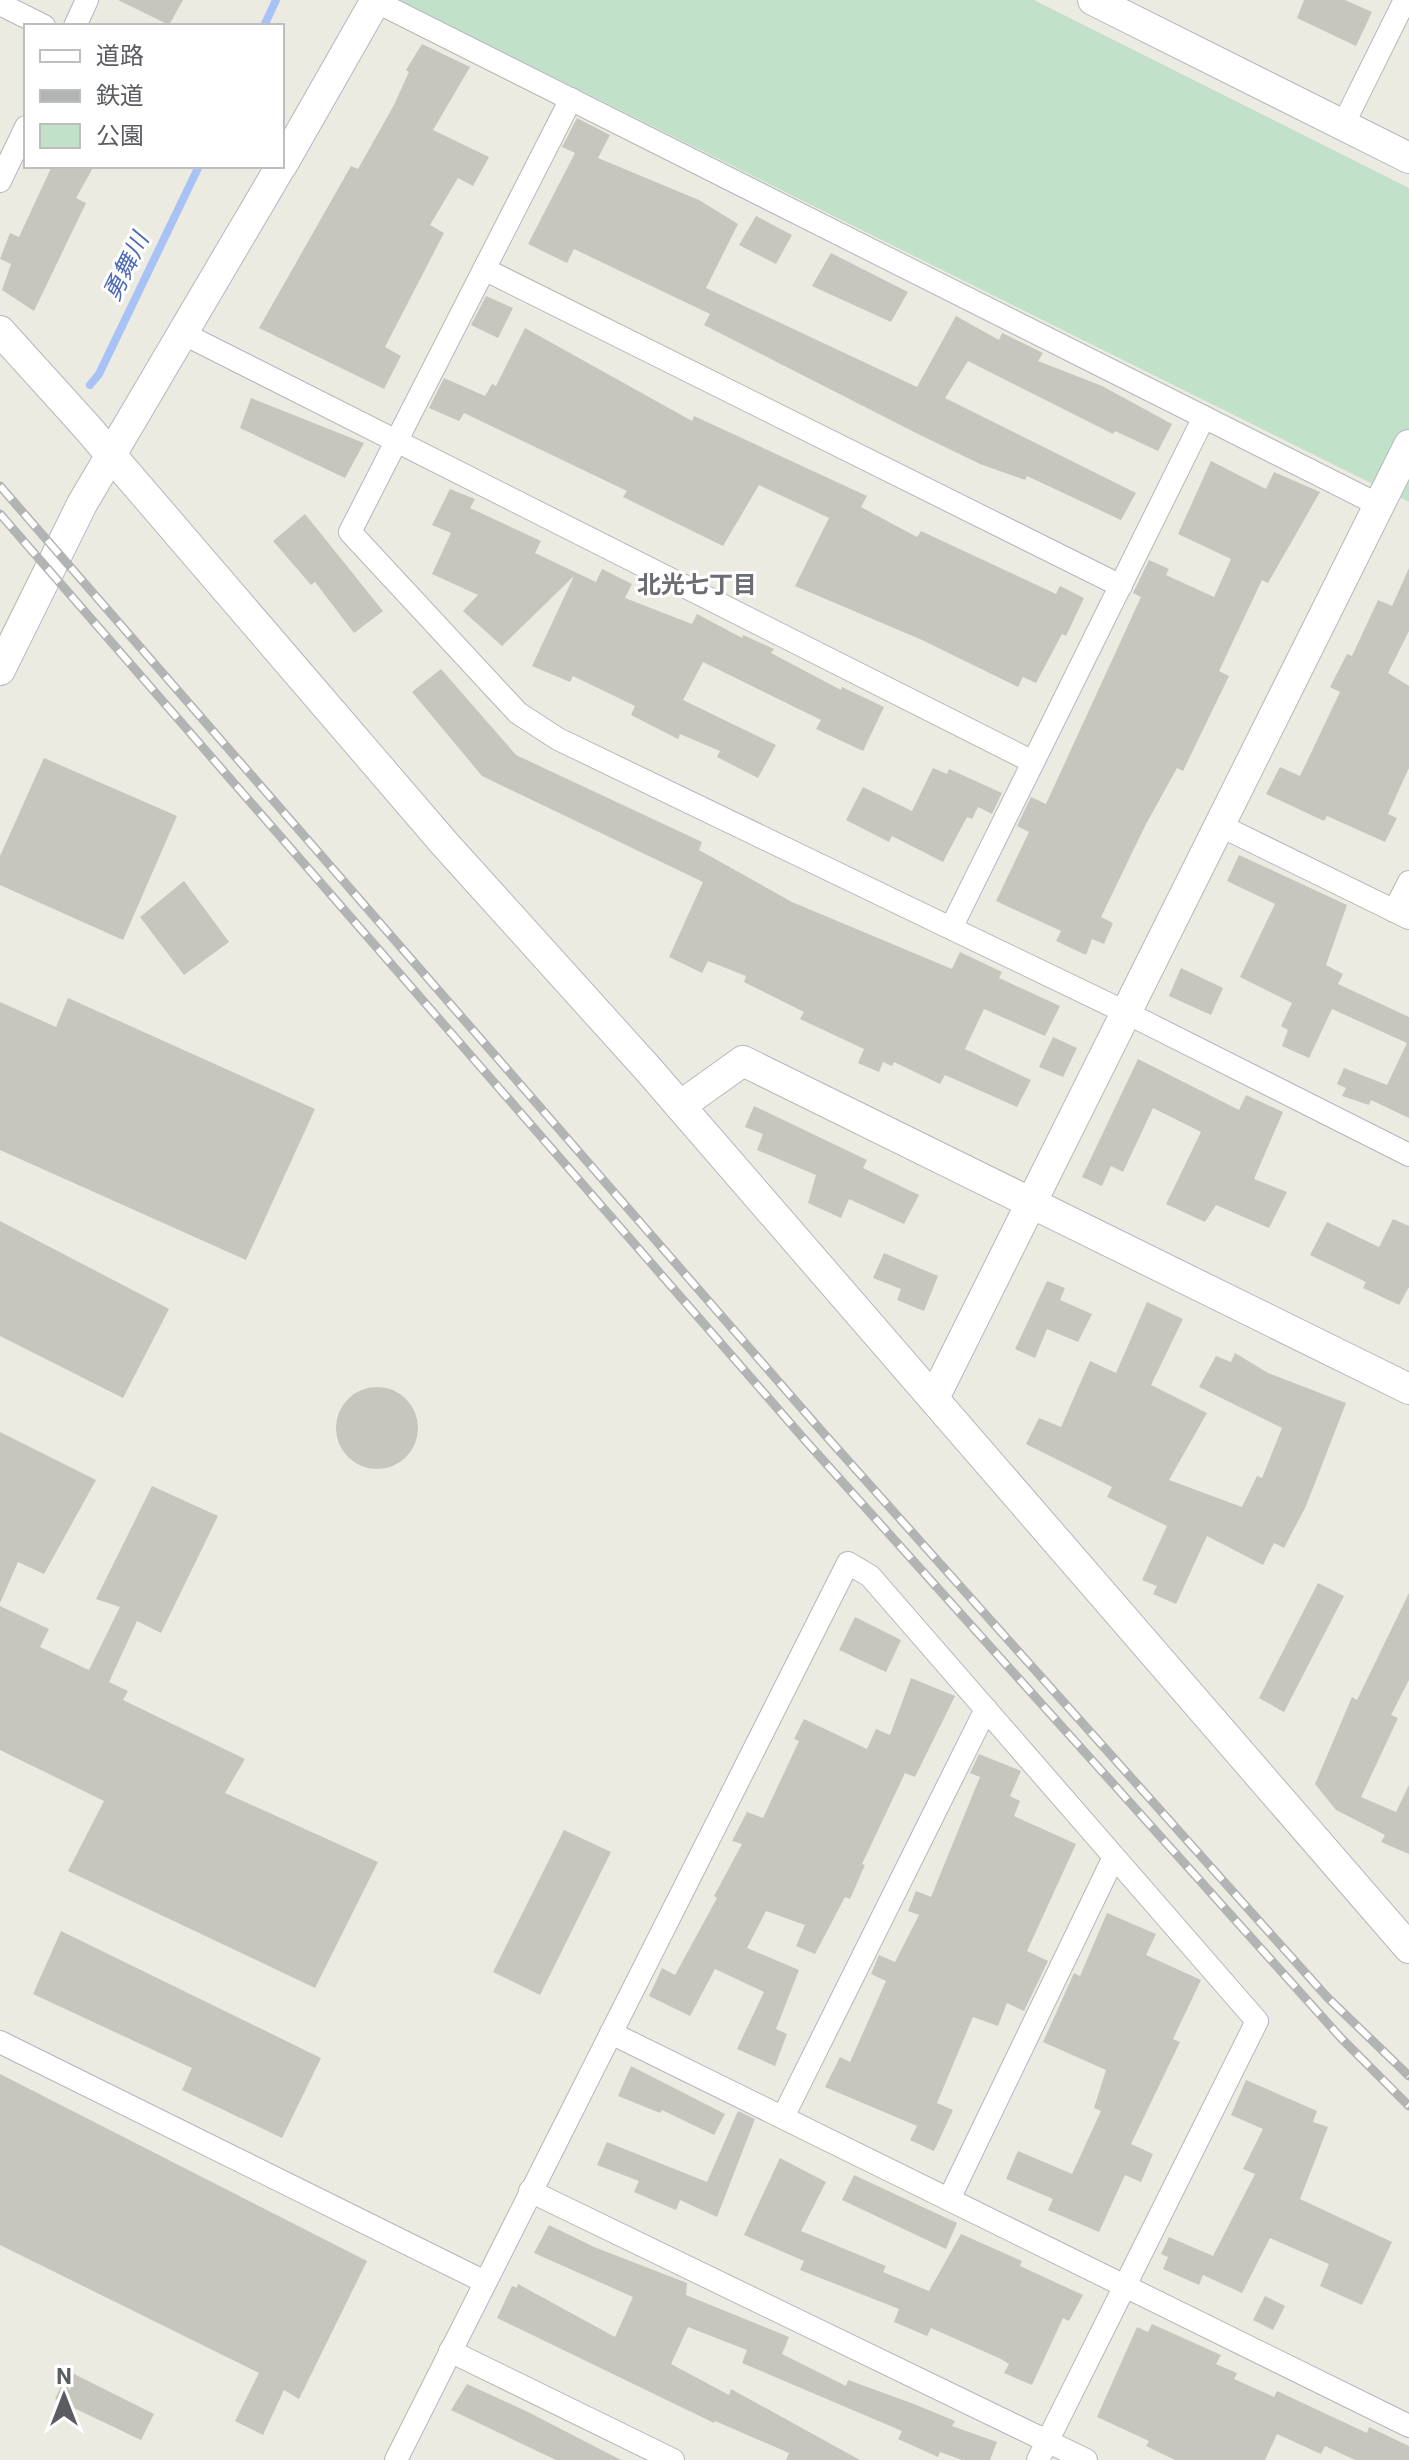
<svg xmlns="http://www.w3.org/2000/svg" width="1409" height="2460" font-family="Roboto,'Noto Sans JP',sans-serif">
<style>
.green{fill:#c1e1c8}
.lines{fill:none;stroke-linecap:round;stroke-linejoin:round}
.stream{stroke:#a8c2f5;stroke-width:8}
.building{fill:#c7c6be}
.street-casing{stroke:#b4b6bb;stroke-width:24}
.secondary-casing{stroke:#b5b7bd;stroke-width:32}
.street{stroke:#fff;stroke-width:22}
.secondary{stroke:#fff;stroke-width:30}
.rail-casing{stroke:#b2b3b3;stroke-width:9}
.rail{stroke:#fff;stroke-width:6;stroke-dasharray:18;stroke-linecap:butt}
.labels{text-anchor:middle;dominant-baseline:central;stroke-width:6;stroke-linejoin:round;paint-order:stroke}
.water-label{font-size:24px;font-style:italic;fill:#4e69b5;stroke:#fff}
.neighbourhood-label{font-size:24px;font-weight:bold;fill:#6b6d73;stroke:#fff}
</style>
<rect width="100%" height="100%" fill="#ebebe2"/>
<path class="green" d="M 399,0 L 1034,0 L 1409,188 L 1409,502 Z"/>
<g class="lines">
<g class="stream">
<path d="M 264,26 L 276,0"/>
<path d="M 90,385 L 99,374 L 199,166"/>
</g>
</g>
<g class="building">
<path d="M 118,0 L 183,0 L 169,25 Z"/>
<path d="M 1304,0 L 1345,0 L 1372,12 L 1356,46 L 1297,18 Z"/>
<path d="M 422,44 L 470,67 L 433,130 L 489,157 L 473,186 L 458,178 L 430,225 L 444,233 L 385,347 L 401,356 L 384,389 L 259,328 L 351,166 L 358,169 L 394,105 L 409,72 L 406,70 Z"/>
<path d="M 577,118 L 610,135 L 598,158 L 699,200 L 738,224 L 706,288 L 917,387 L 956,316 L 999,340 L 1002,333 L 1043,353 L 1038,361 L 1102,386 L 1172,424 L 1158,451 L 1115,431 L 1113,434 L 968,361 L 945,398 L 1136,493 L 1121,520 L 1027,476 L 1025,480 L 980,464 L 918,434 L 704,325 L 710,314 L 574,249 L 567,263 L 528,244 L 575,153 L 562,147 Z"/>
<path d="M 52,166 L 94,166 L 76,198 L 86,203 L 34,311 L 2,290 L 11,264 L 0,259 L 10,233 L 19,237 Z"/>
<path d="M 756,216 L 792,235 L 776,264 L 739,245 Z"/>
<path d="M 831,253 L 908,292 L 891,322 L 812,286 Z"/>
<path d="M 486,296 L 513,308 L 498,338 L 471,325 Z"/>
<path d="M 525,328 L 692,421 L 694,416 L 867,496 L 861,507 L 917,537 L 921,531 L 1056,594 L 1060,586 L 1084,598 L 1066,636 L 1062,634 L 1036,683 L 1023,677 L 1018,687 L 922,640 L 795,586 L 829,518 L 759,485 L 723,546 L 623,497 L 627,491 L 464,413 L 459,421 L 429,408 L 444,378 L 485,396 L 492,384 L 496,386 Z"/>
<path d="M 251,398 L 364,443 L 345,478 L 240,428 Z"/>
<path d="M 1211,461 L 1266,489 L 1274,472 L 1320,492 L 1268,583 L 1262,580 L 1219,671 L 1229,676 L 1183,771 L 1177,768 L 1145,826 L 1101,917 L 1113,923 L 1104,944 L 1092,939 L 1086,955 L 1056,941 L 1061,931 L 996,901 L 1029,832 L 1017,826 L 1031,797 L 1046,804 L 1141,597 L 1133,593 L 1149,560 L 1169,569 L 1166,575 L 1214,597 L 1231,559 L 1178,534 Z"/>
<path d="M 450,489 L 475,499 L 470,508 L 541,541 L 535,553 L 596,582 L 602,569 L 632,584 L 625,598 L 692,624 L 697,614 L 742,638 L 743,635 L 774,649 L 771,653 L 841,690 L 842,687 L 884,707 L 863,751 L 816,729 L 821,720 L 703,662 L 683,700 L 776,745 L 758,778 L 717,757 L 720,751 L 680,734 L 678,739 L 631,715 L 635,706 L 573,676 L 570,682 L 532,666 L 574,576 L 502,646 L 463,611 L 478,595 L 432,574 L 451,533 L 432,525 Z"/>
<path d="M 305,514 L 383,611 L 354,633 L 315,582 L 311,585 L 273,541 Z"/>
<path d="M 1409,568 L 1409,631 L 1388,673 L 1409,686 L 1409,768 L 1388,814 L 1397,818 L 1385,842 L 1327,816 L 1324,821 L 1266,794 L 1280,767 L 1300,776 L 1340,692 L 1330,687 L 1347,654 L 1352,656 L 1378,600 L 1392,606 Z"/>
<path d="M 441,669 L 516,755 L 702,842 L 699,850 L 792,902 L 952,969 L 960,952 L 1002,972 L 999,978 L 1060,1006 L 1045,1036 L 984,1009 L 965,1049 L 1031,1080 L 1017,1107 L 945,1075 L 940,1084 L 894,1062 L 892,1066 L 883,1062 L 879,1072 L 858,1063 L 864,1049 L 800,1019 L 804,1012 L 744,982 L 746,976 L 708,961 L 702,973 L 669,957 L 703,882 L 482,776 L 412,692 Z"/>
<path d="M 44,758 L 177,816 L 123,940 L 0,885 L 0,856 Z"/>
<path d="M 933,768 L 947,774 L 949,769 L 1002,793 L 992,814 L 978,807 L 972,819 L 967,817 L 943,862 L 892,836 L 889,842 L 846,820 L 863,787 L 912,811 Z"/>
<path d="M 1239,855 L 1347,905 L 1326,965 L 1343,974 L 1338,984 L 1409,1017 L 1409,1118 L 1371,1100 L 1369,1105 L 1342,1096 L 1346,1088 L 1337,1084 L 1344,1068 L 1387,1085 L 1407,1043 L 1332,1009 L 1309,1058 L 1282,1046 L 1288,1030 L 1281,1026 L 1292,1003 L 1240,977 L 1275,904 L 1227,881 Z"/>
<path d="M 184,881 L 229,942 L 184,975 L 140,917 Z"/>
<path d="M 1181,968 L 1223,988 L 1211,1015 L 1169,996 Z"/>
<path d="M 68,998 L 315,1109 L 246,1260 L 0,1150 L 0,1002 L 56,1027 Z"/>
<path d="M 1053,1037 L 1077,1048 L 1063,1077 L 1039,1067 Z"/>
<path d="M 1138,1059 L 1239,1110 L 1246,1095 L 1283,1112 L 1254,1179 L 1287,1192 L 1269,1228 L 1216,1205 L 1205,1222 L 1166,1204 L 1201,1132 L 1153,1108 L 1123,1172 L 1111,1166 L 1102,1186 L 1082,1177 Z"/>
<path d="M 754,1106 L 867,1160 L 863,1168 L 919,1195 L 904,1224 L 849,1199 L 841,1218 L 808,1203 L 816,1175 L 757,1150 L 763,1134 L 745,1127 Z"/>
<path d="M 1393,1219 L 1409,1226 L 1409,1287 L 1399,1305 L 1363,1288 L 1366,1282 L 1310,1255 L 1327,1222 L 1379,1247 Z"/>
<path d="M 0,1221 L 169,1309 L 123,1398 L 0,1336 Z"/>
<path d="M 884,1253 L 938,1276 L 924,1311 L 897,1300 L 901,1289 L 873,1278 Z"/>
<path d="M 1047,1281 L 1065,1288 L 1060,1300 L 1092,1314 L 1078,1342 L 1047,1329 L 1035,1358 L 1015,1349 Z"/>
<path d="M 1147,1302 L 1183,1319 L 1151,1385 L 1207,1413 L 1169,1480 L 1242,1507 L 1257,1476 L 1262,1478 L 1282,1428 L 1199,1387 L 1216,1356 L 1231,1362 L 1235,1353 L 1268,1373 L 1346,1403 L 1306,1506 L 1284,1548 L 1274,1543 L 1263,1565 L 1207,1536 L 1176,1604 L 1153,1594 L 1157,1586 L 1142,1580 L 1167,1526 L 1107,1497 L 1112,1487 L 1026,1444 L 1039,1418 L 1061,1427 L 1090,1361 L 1116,1373 Z"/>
<circle cx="377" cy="1428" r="41"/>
<path d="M 0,1432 L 96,1480 L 44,1574 L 18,1562 L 0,1603 Z"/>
<path d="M 152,1486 L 218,1516 L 161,1633 L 137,1621 L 109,1682 L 128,1691 L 123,1700 L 245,1759 L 225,1793 L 378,1862 L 315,1988 L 68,1871 L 104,1801 L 0,1750 L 0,1606 L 49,1629 L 40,1647 L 89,1670 L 120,1607 L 96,1599 Z"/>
<path d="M 1318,1583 L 1344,1596 L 1284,1712 L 1259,1698 Z"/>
<path d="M 1409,1593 L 1409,1680 L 1391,1715 L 1398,1718 L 1361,1797 L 1396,1812 L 1409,1785 L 1409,1854 L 1381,1842 L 1385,1835 L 1336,1810 L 1315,1784 L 1352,1697 L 1357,1700 Z"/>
<path d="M 855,1617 L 901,1640 L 886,1672 L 839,1650 Z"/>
<path d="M 911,1678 L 955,1696 L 915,1777 L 905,1773 L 862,1864 L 865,1865 L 850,1899 L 845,1897 L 815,1954 L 796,1946 L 805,1925 L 766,1911 L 747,1948 L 799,1970 L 776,2029 L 787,2034 L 775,2066 L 737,2049 L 764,1992 L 715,1969 L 690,2016 L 649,1996 L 662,1968 L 675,1975 L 717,1898 L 714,1896 L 742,1844 L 732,1841 L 747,1812 L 763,1818 L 799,1741 L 794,1739 L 804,1719 L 867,1749 L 876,1729 L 890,1735 Z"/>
<path d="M 979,1754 L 1021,1771 L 1010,1796 L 1020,1801 L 1014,1816 L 1076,1844 L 1027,1951 L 1048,1961 L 1024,2011 L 1007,2003 L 998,2026 L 973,2017 L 937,2103 L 953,2110 L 934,2151 L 910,2140 L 917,2126 L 825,2087 L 840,2057 L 850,2062 L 886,1981 L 871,1974 L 879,1955 L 895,1962 L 919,1915 L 908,1911 L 916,1891 L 931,1897 L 980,1777 L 970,1773 Z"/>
<path d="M 564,1830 L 611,1852 L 540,1995 L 493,1972 Z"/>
<path d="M 1107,1913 L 1156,1934 L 1146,1955 L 1201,1980 L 1173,2039 L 1180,2042 L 1131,2144 L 1153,2154 L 1141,2182 L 1125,2175 L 1099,2232 L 1048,2210 L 1053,2199 L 1006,2179 L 1018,2151 L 1072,2174 L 1101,2111 L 1094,2108 L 1106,2070 L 1043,2042 L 1074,1973 L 1080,1976 Z"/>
<path d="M 61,1931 L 321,2058 L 282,2138 L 182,2090 L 192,2068 L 33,1994 Z"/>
<path d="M 631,2066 L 725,2114 L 714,2135 L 662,2110 L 660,2113 L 618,2096 Z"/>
<path d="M 0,2074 L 367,2261 L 299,2399 L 284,2390 L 263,2435 L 235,2421 L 259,2373 L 0,2245 Z"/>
<path d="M 1246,2080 L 1317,2111 L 1313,2122 L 1328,2127 L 1300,2199 L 1392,2242 L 1362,2305 L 1320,2286 L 1329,2264 L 1270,2238 L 1242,2293 L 1203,2275 L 1199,2285 L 1163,2269 L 1168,2257 L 1161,2254 L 1169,2237 L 1213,2256 L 1255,2174 L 1243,2169 L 1263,2129 L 1231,2115 Z"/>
<path d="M 738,2111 L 755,2119 L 717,2217 L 680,2200 L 676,2210 L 634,2192 L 639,2181 L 597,2165 L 607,2142 L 707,2182 Z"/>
<path d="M 780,2158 L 826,2182 L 801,2231 L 886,2266 L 883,2272 L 929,2291 L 961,2234 L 1022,2261 L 1020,2266 L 1083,2295 L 1069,2321 L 1063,2318 L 1032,2385 L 1004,2373 L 1009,2364 L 1001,2359 L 931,2328 L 927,2336 L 894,2322 L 899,2309 L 800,2270 L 804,2261 L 744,2235 Z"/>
<path d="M 854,2175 L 957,2223 L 946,2249 L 842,2200 Z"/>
<path d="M 549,2225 L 594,2247 L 687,2283 L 686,2295 L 789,2337 L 782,2354 L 846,2386 L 848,2380 L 914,2404 L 955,2421 L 952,2426 L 997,2442 L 990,2460 L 962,2460 L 940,2452 L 938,2457 L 898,2439 L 902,2431 L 742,2363 L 747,2350 L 688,2327 L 671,2364 L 729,2395 L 731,2389 L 860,2460 L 786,2460 L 789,2453 L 715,2421 L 714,2423 L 497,2318 L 512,2286 L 517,2288 L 518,2284 L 615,2337 L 633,2297 L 534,2253 Z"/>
<path d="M 1265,2296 L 1285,2306 L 1273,2330 L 1253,2320 Z"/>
<path d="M 1152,2324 L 1221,2355 L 1216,2364 L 1237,2373 L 1234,2379 L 1274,2397 L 1277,2391 L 1367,2433 L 1369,2427 L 1409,2446 L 1409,2460 L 1355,2460 L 1325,2446 L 1321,2454 L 1277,2434 L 1265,2460 L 1175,2460 L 1146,2446 L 1149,2441 L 1097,2417 L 1137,2327 L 1148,2332 Z"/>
<path d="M 68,2371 L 154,2414 L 141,2440 L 55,2399 Z"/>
<path d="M 467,2384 L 526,2411 L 621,2460 L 556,2460 L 451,2410 Z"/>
</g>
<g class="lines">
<g class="street-casing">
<g id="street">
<path d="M 375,1 L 1379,505"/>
<path d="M 0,4 L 44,26"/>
<path d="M 75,26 L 87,0"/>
<path d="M 571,99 L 350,532 L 518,713 L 558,739 L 1125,1012 L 1409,1155"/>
<path d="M 1343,125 L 1405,0"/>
<path d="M 0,181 L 26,127"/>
<path d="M 484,269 L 1121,586"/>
<path d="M 184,334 L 1033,762"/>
<path d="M 1219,825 L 1409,918"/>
<path d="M 1394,911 L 1409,882"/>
<path d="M 951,928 L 1204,417"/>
<path d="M 611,2033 L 1409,2426"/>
<path d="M 0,2042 L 485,2282"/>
<path d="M 783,2117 L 986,1709"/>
<path d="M 530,2191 L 1086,2460"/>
<path d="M 949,2199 L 1114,1857"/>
<path d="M 450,2351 L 673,2460"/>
<path d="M 396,2460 L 848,1563 L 870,1576 L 1257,2021 L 1038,2460"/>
</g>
</g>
<g class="secondary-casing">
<g id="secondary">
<path d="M 1093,0 L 1409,158"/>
<path d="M 282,165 L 376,0"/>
<path d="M 0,331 L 86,426 L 444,843 L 648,1069 L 1409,1948"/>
<path d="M 0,670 L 82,504 L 281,166"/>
<path d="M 680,1106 L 743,1061 L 1409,1389"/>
<path d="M 934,1398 L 1409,445"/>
</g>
</g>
<use href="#street" class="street"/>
<use href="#secondary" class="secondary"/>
<g class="rail-casing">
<g id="rail">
<path d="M 0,486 L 818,1427 L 1327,1997 L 1409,2076"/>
<path d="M 0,514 L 804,1439 L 1341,2038 L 1409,2106"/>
</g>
</g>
<use href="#rail" class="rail"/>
</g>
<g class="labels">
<g class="water-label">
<text transform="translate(126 267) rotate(-64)">勇舞川</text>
</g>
<g class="neighbourhood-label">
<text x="697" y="585">北光七丁目</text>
</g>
</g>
<rect x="24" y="24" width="260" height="144" fill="#ffffff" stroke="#bdbec0" stroke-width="2"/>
<rect x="40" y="50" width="40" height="12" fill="#ffffff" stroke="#bdbec0" stroke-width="2"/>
<text x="96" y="64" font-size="24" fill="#5a5c61">道路</text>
<rect x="40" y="90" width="40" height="12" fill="#b2b3b3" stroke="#bdbec0" stroke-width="2"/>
<text x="96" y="104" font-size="24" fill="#5a5c61">鉄道</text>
<rect x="40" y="124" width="40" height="24" fill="#c1e1c8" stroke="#bdbec0" stroke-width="2"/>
<text x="96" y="144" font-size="24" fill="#5a5c61">公園</text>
<g transform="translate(64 2396)" stroke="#ffffff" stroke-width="6" paint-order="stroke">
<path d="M0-6L14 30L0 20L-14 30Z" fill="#5a5c61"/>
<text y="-12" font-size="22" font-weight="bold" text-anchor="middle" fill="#5a5c61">N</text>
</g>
</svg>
